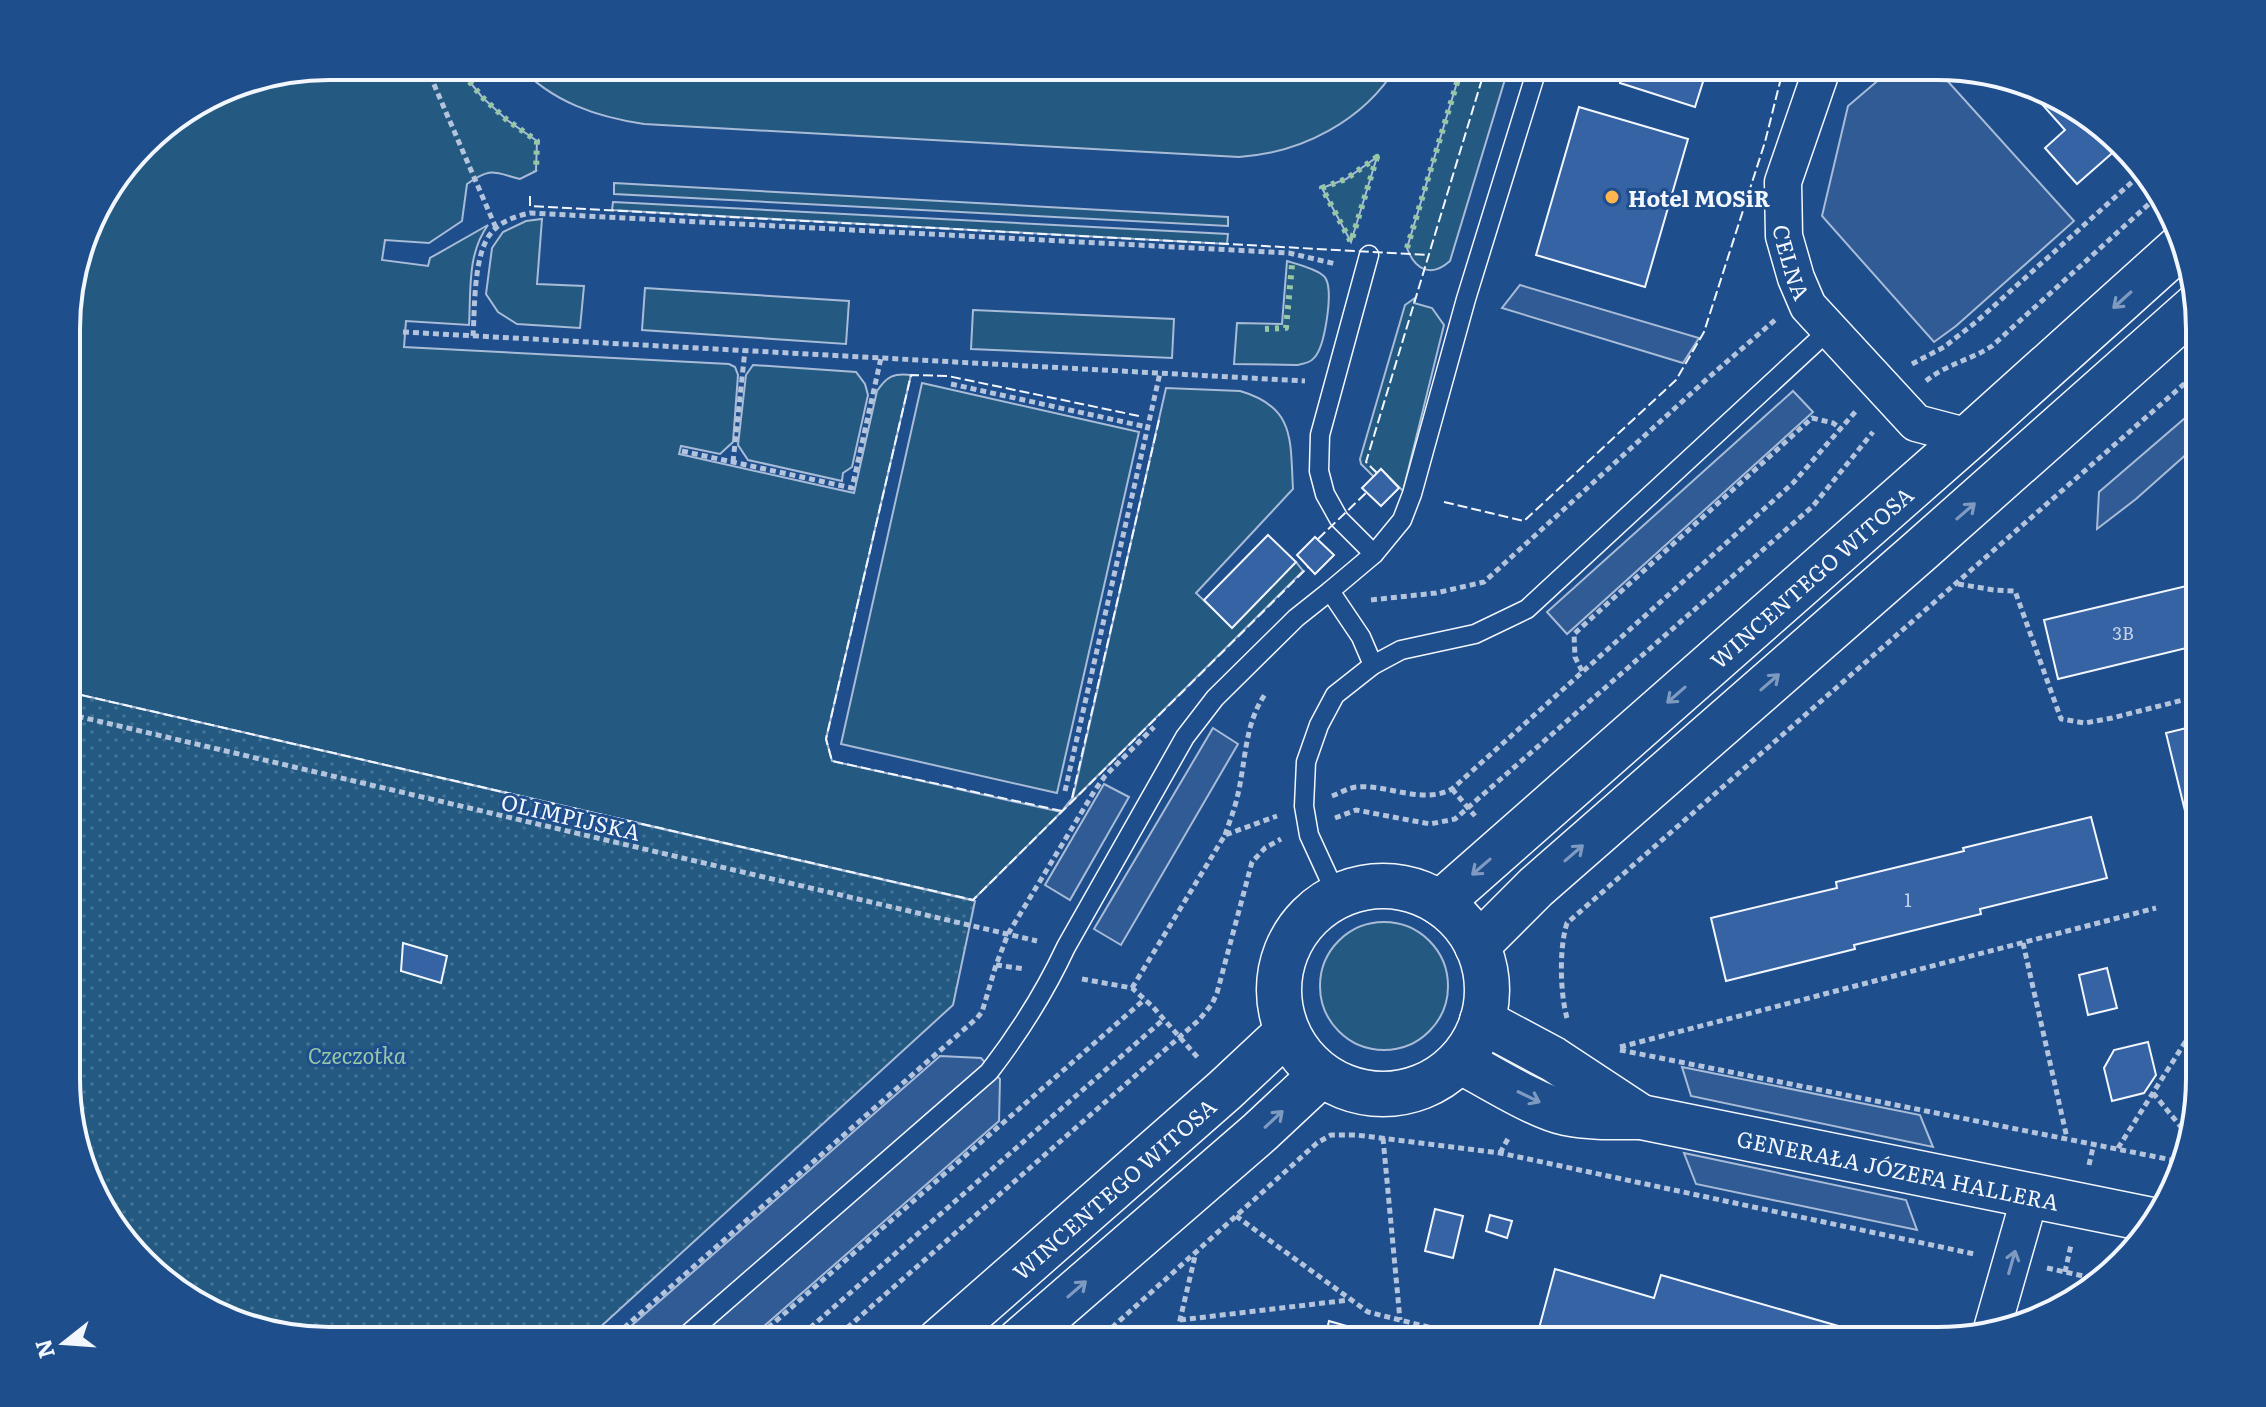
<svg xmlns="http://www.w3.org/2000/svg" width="2266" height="1407" font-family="Literata,serif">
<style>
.grass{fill:#245a82;stroke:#a8bbd7;stroke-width:2}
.park{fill:url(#park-dots);stroke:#a8bbd7;stroke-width:2}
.parking{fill:#305b95;stroke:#a8bbd7;stroke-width:2}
.building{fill:#3563a3;stroke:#f2f6ff;stroke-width:2}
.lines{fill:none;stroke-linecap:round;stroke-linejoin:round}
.lane-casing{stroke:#f2f6ff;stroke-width:21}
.street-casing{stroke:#f2f6ff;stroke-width:39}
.secondary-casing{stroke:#f2f6ff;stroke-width:47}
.path{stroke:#b3c4dc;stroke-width:5;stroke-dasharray:6 4;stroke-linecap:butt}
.lane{stroke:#1f4e8c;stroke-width:18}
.street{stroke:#1f4e8c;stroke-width:36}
.secondary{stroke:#1f4e8c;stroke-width:44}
.hedge{stroke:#97c8a6;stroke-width:6;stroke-dasharray:4 6;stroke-linecap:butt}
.fence{stroke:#f2f6ff;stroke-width:2;stroke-dasharray:10 4;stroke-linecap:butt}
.oneway{stroke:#7e9ac0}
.poi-dot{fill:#ffb74d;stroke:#1f4e8c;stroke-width:3}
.labels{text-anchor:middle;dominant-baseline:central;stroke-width:6;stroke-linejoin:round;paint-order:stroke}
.number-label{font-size:18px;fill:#c3d1e8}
.poi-label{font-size:22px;font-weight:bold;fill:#f2f6ff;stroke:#1f4e8c;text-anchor:start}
.street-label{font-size:22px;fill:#f2f6ff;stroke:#1f4e8c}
.park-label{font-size:22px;font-style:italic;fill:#97c8a6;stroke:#1f4e8c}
.rim{fill:none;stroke:#f2f6ff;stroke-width:4}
</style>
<defs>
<pattern id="park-dots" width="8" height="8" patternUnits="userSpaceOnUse" patternTransform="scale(2)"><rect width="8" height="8" fill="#245a82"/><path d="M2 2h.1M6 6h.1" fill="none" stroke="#447295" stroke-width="1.8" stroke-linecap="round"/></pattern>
</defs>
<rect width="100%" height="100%" fill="#1f4e8c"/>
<g class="grass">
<path d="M 329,66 L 457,66 L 482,97 L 507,120 L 537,141 L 536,171 L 520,179 C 493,172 491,167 467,184 L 462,221 L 429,243 L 385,240 L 382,260 L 428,266 L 430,258 L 488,225 C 467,254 471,290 469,325 L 406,321 L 404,347 L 729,364 L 735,367 L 738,375 L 733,442 L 720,454 L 681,446 L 679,454 L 854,493 L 877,391 C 887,376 894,373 911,375 L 826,739 L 832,761 L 1061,812 L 1073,797 L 1166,388 L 1240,391 C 1296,407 1290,441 1293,489 L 1196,593 L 1232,627 L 1296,562 L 1303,571 L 973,900 L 68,692 L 68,295 L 93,212 L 155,132 L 229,86 Z"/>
<path d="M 519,66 L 1397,66 C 1364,121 1301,153 1239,157 L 644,124 C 597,117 552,102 519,66 Z"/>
<path d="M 1462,66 L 1509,66 L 1450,261 C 1431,278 1415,270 1407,248 Z"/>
<path d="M 1377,157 L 1351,242 L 1322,188 L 1346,179 Z"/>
<path d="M 614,183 L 1228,217 L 1228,226 L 614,194 Z"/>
<path d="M 613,202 L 1228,234 L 1227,244 L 612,210 Z"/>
<path d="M 542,219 L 537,284 L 584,286 L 580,328 L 517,324 L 498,312 L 486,294 L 492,248 L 503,232 L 526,221 Z"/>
<path d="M 1287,261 C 1296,264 1322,270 1326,279 C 1333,293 1325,347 1314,358 C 1310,363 1303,364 1297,365 L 1234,364 L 1237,323 L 1282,324 Z"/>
<path d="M 645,288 L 849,301 L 846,344 L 642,330 Z"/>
<path d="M 1415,298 L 1414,303 L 1432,308 L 1444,325 L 1403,491 L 1381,469 L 1374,477 L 1361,464 L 1360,459 L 1405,305 Z"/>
<path d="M 973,310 L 1174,319 L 1172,358 L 971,349 Z"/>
<path d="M 753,365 L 856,372 L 865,384 L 868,395 L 852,467 L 843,473 L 842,481 L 748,460 L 738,445 L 746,375 Z"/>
<path d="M 922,383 L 1139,432 L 1057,793 L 841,744 Z"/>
<circle cx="1384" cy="986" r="64"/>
</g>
<path class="park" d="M 68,692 L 975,901 L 953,1005 L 585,1341 L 329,1341 L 261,1332 L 183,1297 L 102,1210 L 68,1112 Z"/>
<g class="parking">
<path d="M 1895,66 L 1934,66 L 2074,221 L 1956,326 L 1934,342 L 1822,216 L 1848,106 Z"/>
<path d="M 1520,285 L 1699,338 L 1683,363 L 1502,308 Z"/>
<path d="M 1793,391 L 1813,412 L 1567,634 L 1547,612 Z"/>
<path d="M 2199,406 L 2199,443 L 2136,499 L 2097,529 L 2099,492 Z"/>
<path d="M 1213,728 L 1238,744 L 1121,945 L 1094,929 Z"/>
<path d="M 1104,784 L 1129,797 L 1070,900 L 1045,885 Z"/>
<path d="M 940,1056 L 981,1058 L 1000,1079 L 999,1121 L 747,1341 L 614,1341 Z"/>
<path d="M 1682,1067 L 1920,1115 L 1933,1147 L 1691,1096 Z"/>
<path d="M 1684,1153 L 1906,1200 L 1917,1230 L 1696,1184 Z"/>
</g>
<g class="building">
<path d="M 1625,66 L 1708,66 L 1695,107 L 1620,83 Z"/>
<path d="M 2023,83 L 2083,110 L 2118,148 L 2077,184 L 2045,148 L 2065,130 Z"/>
<path d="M 1579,107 L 1688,139 L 1645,287 L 1536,255 Z"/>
<path d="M 1381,469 L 1399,488 L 1381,506 L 1362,488 Z"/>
<path d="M 1268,535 L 1296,562 L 1232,628 L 1204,600 Z"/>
<path d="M 1315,537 L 1334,555 L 1315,574 L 1297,555 Z"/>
<path d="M 2199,583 L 2199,645 L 2058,679 L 2044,620 Z"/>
<path d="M 2199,725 L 2199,906 L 2189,862 L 2197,860 L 2166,733 Z"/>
<path d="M 2091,817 L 2107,878 L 1980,909 L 1981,914 L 1854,945 L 1855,949 L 1726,981 L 1711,918 L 1837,888 L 1836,882 L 1964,851 L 1963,848 Z"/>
<path d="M 403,943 L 447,956 L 441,983 L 401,971 Z"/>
<path d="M 2107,968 L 2117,1008 L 2088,1015 L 2079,975 Z"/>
<path d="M 2148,1042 L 2156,1075 L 2144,1093 L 2112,1101 L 2104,1068 L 2114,1050 Z"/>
<path d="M 1435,1209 L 1463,1216 L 1453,1258 L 1425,1251 Z"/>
<path d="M 1490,1215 L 1512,1221 L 1507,1238 L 1486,1231 Z"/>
<path d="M 1555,1269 L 1654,1298 L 1661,1275 L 1887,1340 L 1649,1341 L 1643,1339 L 1642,1341 L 1567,1341 L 1538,1332 Z"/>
<path d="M 1329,1321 L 1385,1337 L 1388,1328 L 1422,1339 L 1422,1341 L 1324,1341 Z"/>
</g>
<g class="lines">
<g class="lane-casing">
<g id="lane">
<path d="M 1369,255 L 1320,435 L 1319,471 L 1325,494 L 1339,519 L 1374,554"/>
<path d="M 1330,591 L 1374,554 L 1402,520 L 1412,494 L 1466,299 L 1538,66"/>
<path d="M 1337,896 L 1309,835 L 1304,806 L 1306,762 L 1319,725 L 1335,695 L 1373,665 L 1401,650 L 1475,634 L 1527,609 L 1829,330"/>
<path d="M 680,1341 L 989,1072 C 1019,1033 1045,992 1066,947 L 1185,737 L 1215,698 L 1296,618 L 1330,591 L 1361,637 L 1373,665"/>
</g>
</g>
<g class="street-casing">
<g id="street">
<path id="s1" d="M 1823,66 L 1783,182 L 1784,236 L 1796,278 L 1808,306 L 1916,423 L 1969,437"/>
<path d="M 1992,1329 L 2030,1196"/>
</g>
</g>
<g class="secondary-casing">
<g id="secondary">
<circle cx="1383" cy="990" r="104"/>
<path id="s2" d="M 1440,903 L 1969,437 L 2180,247"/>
<path d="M 1477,946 L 1536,887 L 1921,550 L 2197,305"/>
<path d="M 1482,1021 L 1553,1059 L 1641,1117"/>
<path id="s3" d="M 1460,1061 C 1488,1076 1537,1107 1566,1113 C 1591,1118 1616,1117 1641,1117 L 2157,1221"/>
<path id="s4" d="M 939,1341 L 1225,1090 L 1287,1032"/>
<path d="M 1019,1341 L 1260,1132 L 1321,1075"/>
</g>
</g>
<g class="path">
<path d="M 426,66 L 496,228"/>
<path d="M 403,332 L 1305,381"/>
<path d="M 473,336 C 475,308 473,253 492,232 C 501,221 516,216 530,213 L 1289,253 L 1336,264"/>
<path d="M 1912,364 L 1944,347 L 1976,322 L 2142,173"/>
<path d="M 1926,381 C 1948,363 1969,361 1992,346 L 2161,193"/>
<path d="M 951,384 L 1147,427"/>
<path d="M 682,451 L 852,488 L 881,358"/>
<path d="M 733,462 L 745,350"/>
<path d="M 1958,584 L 1994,590 L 2015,591 L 2061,719 L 2085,723 L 2112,718 L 2199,696"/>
<path d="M 1371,600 L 1436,593 L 1484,582 L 1708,378 L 1775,320"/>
<path d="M 1582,671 L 1575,657 L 1574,634 L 1812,418 L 1833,423 L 1841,429"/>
<path d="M 68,714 L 1037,941"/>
<path d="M 1452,789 L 1475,816"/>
<path d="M 1065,791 L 1160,373"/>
<path d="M 1332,796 C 1340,793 1348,788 1356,787 C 1388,784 1422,805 1452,789 L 1793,483 L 1856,411"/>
<path d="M 1335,818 L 1356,810 L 1430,824 L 1455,819 L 1813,506 L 1873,432"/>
<path d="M 1225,835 C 1229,823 1234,811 1237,798 C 1246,763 1244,723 1266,693"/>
<path d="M 2023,943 L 2067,1138"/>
<path d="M 996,965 L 1025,969"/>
<path d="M 1082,979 L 1132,988 L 1152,1006 L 1200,1060"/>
<path d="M 1132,988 L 1225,835 L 1277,816"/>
<path d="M 1567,1018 C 1560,993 1559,948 1567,923 L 2199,371"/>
<path d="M 2191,1034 L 2199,1076"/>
<path d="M 1620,1047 L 2156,908"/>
<path d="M 1620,1050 L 2177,1161"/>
<path d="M 2153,1093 L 2186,1133"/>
<path d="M 1383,1138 L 1400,1320"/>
<path d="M 2118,1148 L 2191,1033 L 2199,1031"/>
<path d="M 1500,1153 L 1509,1137"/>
<path d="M 2089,1165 L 2094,1143"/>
<path d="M 1236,1216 L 1368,1312 L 1472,1338"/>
<path d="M 2047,1268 L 2097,1279"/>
<path d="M 2065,1272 L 2071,1245"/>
<path d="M 1180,1320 L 1349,1300"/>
<path d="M 609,1341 L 977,1018 L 982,1012 L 996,965 L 1008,934 L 1095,790 L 1105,776 L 1154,727"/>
<path d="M 753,1341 L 1145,999"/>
<path d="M 795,1341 L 1164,1019"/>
<path d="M 832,1341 L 1199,1020 L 1212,1004 L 1217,993 L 1252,862 L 1265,848 L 1281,839"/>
<path d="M 1097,1341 L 1317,1143 L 1331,1135 L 1356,1135 L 1500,1153 L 1974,1254"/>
<path d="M 1175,1341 L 1196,1252"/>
</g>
<use href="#lane" class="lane"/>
<use href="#street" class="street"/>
<use href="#secondary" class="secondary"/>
<g class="hedge">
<path d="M 457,66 L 482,97 L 507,120 L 537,141 L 536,171"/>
<path d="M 1377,157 L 1351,242 L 1322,188 L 1346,179 Z"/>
<path d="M 1407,248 L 1462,66"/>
<path d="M 1265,329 L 1286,328 L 1292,265"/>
</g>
<g class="fence">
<path d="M 530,196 L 530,206 L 1429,255"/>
<path d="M 1377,473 L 1366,462 L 1486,66"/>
<path d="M 1444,502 L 1524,521 L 1676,380 L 1704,332 L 1765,142 L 1784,66"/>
<path d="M 1318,539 L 1367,492"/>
<path d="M 68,692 L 973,900 L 1308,567"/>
<path d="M 1072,798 L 1159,420"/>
<path d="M 1062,811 L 832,761 L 826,739 L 911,375 L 948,376 L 1139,416"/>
</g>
</g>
<defs><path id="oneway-shaft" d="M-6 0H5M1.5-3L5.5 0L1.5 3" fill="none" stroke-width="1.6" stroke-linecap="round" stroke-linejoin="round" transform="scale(2)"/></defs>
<g class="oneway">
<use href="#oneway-shaft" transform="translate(2122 300) rotate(138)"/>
<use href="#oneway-shaft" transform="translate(1966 511) rotate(-41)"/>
<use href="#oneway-shaft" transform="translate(1770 682) rotate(-41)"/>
<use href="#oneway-shaft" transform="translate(1676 695) rotate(139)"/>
<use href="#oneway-shaft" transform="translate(1574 853) rotate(-41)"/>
<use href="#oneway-shaft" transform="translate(1481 867) rotate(139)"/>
<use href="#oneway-shaft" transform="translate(1529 1097) rotate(26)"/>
<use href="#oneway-shaft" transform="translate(1274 1119) rotate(-43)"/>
<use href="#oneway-shaft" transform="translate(2012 1262) rotate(-74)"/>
<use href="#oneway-shaft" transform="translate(1077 1289) rotate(-41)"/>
</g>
<circle class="poi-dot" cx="1612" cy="197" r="8"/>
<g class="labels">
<g class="number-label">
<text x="2123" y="632">3B</text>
<text x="1908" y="899">1</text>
</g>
<g class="poi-label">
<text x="1628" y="197">Hotel MOSiR</text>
</g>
<g class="street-label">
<text stroke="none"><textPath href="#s1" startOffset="204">CELNA</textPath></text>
<text stroke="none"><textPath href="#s2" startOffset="494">WINCENTEGO WITOSA</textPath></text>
<text transform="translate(571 816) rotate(13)">OLIMPIJSKA</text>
<text stroke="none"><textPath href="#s3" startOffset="456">GENERAŁA JÓZEFA HALLERA</textPath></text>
<text stroke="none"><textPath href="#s4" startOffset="232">WINCENTEGO WITOSA</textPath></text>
</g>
<g class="park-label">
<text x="357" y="1054">Czeczotka</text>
</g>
</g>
<path d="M0 0H2266V1407H0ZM329 80H1937A249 249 0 0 1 2186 329V1078A249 249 0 0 1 1937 1327H329A249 249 0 0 1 80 1078V329A249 249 0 0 1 329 80Z" fill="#1f4e8c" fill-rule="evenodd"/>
<path class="rim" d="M329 80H1937A249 249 0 0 1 2186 329V1078A249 249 0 0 1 1937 1327H329A249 249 0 0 1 80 1078V329A249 249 0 0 1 329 80Z"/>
<g transform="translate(64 1343) rotate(253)" stroke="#1f4e8c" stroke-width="6" paint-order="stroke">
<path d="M0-6L14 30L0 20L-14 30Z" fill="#f2f6ff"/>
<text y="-12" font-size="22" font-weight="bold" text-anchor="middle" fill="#f2f6ff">N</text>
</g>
</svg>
